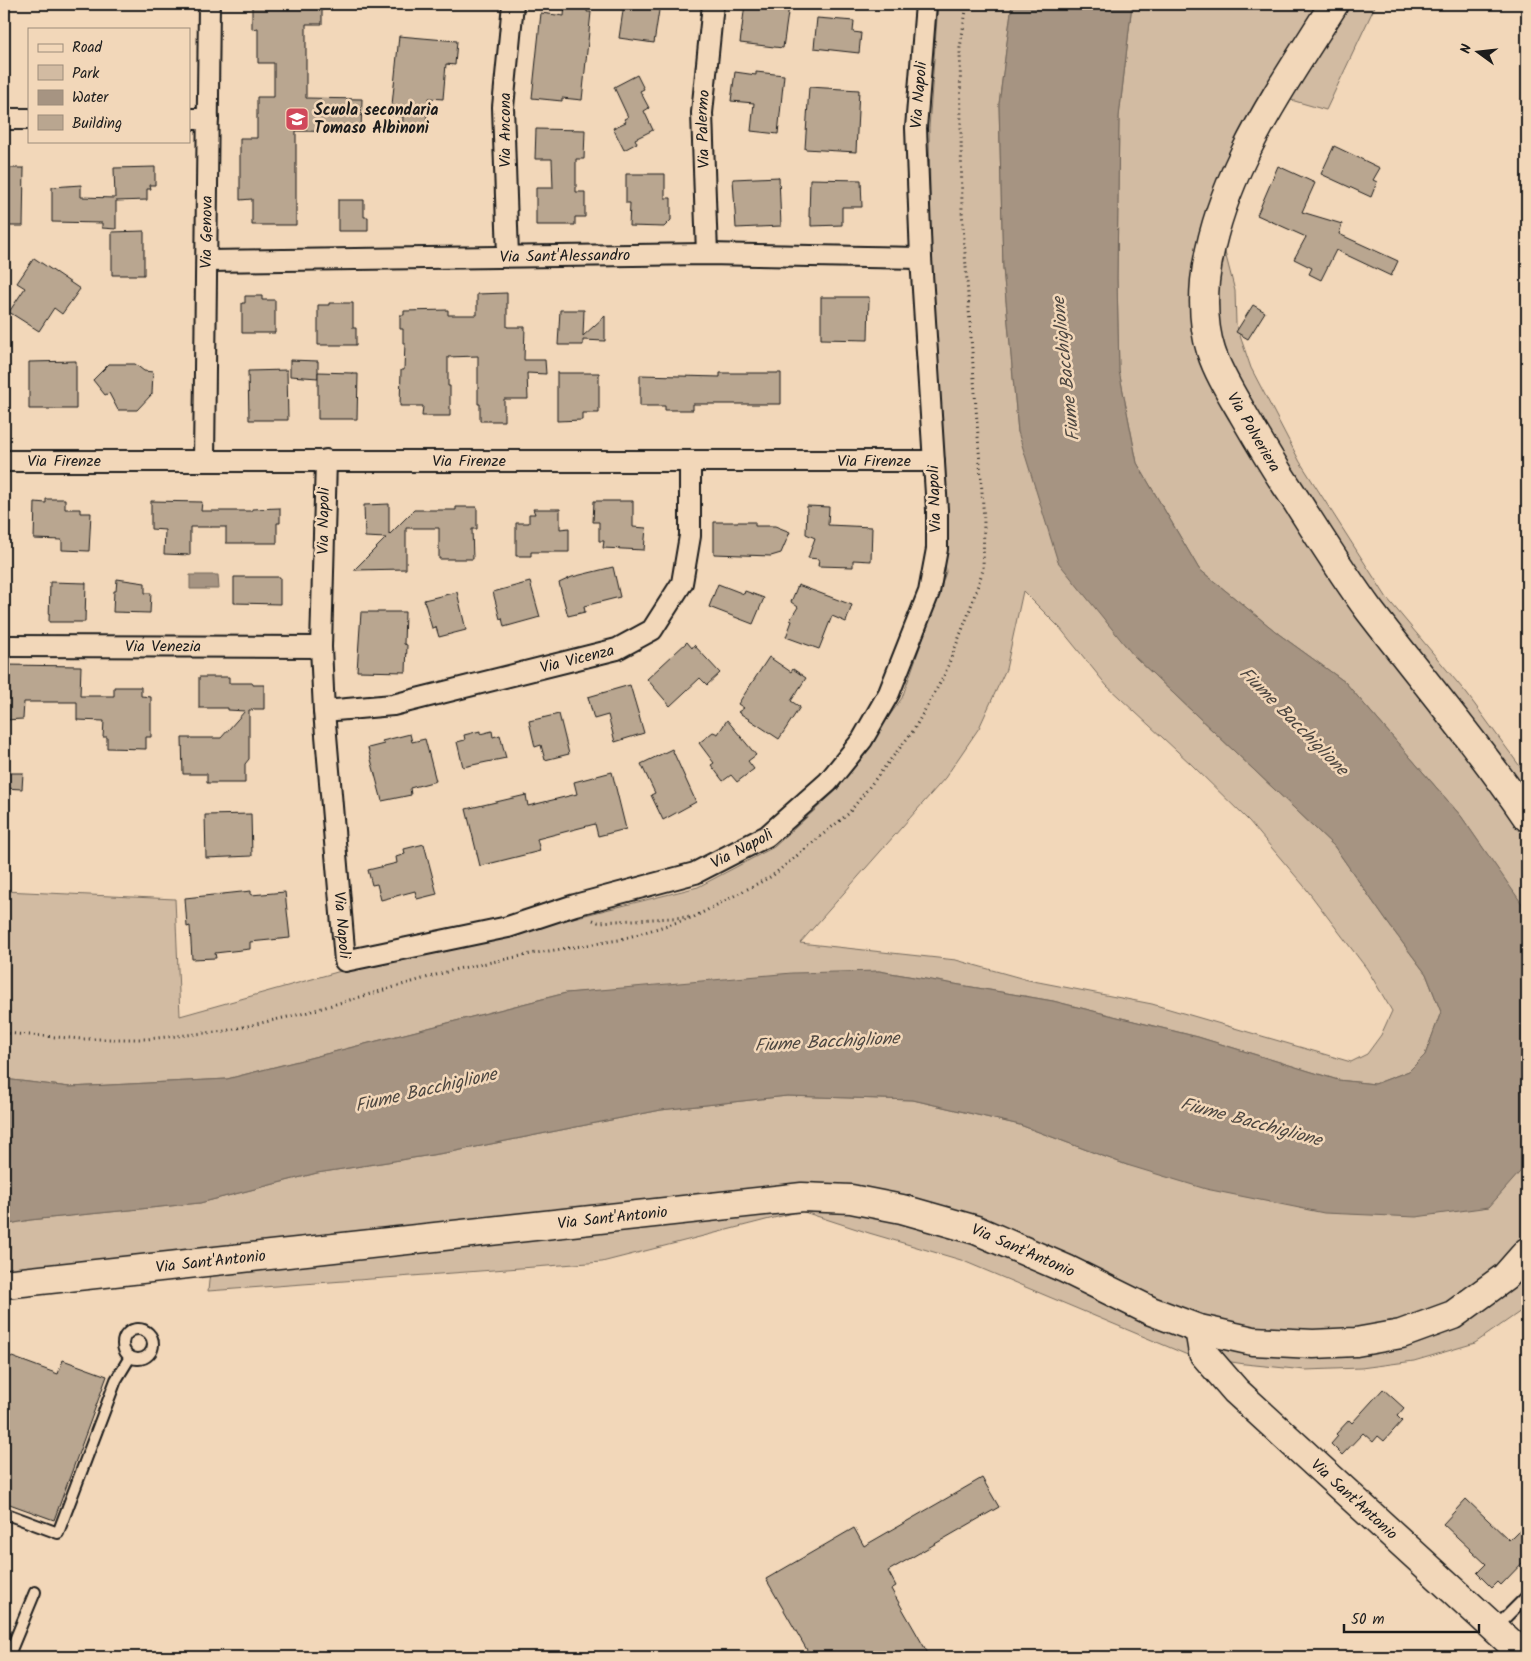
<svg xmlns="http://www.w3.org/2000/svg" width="1531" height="1661" font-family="Kalam,sans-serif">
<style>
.green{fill:#d2bba2;stroke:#776c5f;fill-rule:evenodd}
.water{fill:#a69482;stroke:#6f6459}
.building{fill:#b9a690;stroke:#1c1c1c}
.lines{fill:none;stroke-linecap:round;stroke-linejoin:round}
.lane-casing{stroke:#1c1c1c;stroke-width:14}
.street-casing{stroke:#1c1c1c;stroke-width:24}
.secondary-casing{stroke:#1c1c1c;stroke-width:31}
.path{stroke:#1c1c1c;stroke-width:3;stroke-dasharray:1 4;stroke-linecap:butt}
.lane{stroke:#f2d7b9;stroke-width:10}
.street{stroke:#f2d7b9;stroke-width:20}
.secondary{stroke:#f2d7b9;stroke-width:28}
.labels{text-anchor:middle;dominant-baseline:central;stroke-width:5;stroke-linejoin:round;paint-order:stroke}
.street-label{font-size:16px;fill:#1c1c1c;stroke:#f2d7b9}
.poi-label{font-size:16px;font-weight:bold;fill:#1c1c1c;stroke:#f2d7b9;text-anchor:start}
.water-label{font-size:18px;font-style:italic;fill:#4c4640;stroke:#f2d7b9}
</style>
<rect width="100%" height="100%" fill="#f2d7b9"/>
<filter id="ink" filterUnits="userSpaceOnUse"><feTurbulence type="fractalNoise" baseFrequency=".02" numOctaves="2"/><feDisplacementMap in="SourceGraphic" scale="10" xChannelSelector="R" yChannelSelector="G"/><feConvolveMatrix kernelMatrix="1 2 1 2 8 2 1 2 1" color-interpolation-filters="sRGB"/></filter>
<g filter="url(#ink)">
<g class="green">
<path d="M 938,4 L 1012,4 L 999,104 L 1003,268 L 1018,432 L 1133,655 L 1334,846 L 1390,926 L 1426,974 L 1441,1012 L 1425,1055 L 1409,1071 L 1375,1084 L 1338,1080 L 1198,1037 L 1053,1001 L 879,971 L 566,993 L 227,1079 L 70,1087 L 4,1079 L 4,891 L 175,899 L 180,1016 L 348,969 L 517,932 L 698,887 L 774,847 L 837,790 L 902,698 L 946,572 L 934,461 L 929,128 ZM 1023,591 L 1060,628 L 1107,686 L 1191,764 L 1249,821 L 1304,886 L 1367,969 L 1392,1011 L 1381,1035 L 1367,1054 L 1351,1062 L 1152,1004 L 1028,980 L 956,960 L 800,943 L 945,778 L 979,728 L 1006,669 Z"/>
<path d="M 1132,4 L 1376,4 L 1326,110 L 1284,98 L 1220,233 L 1235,291 L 1236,324 L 1251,368 L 1300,462 L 1387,598 L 1467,694 L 1527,776 L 1527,913 L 1461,816 L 1345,682 L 1280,635 L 1199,569 L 1137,463 L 1119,371 L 1117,278 L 1119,117 Z"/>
<path d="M 787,1096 L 913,1100 L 1020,1125 L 1127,1165 L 1488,1207 L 1527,1163 L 1527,1303 L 1521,1311 L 1475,1343 L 1414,1361 L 1361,1368 L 1305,1370 L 1245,1364 L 1190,1356 L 961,1260 L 869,1233 L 801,1211 L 602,1262 L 208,1291 L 211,1261 L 4,1282 L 4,1225 L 30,1220 L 200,1203 L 317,1173 L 451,1152 L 661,1110 Z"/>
</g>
<g class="water">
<path d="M 1012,4 L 1132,4 L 1119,117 L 1117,278 L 1119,371 L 1137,463 L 1199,569 L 1280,635 L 1345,682 L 1461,816 L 1527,911 L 1527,1164 L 1489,1207 L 1416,1217 L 1324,1213 L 1206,1189 L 1127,1165 L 1020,1125 L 913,1100 L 787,1096 L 661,1110 L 451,1152 L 317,1173 L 200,1203 L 30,1220 L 4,1225 L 4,1079 L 70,1087 L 227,1079 L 566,993 L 792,973 L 879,971 L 1053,1001 L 1198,1037 L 1338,1080 L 1375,1084 L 1409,1071 L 1425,1055 L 1441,1012 L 1426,974 L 1390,926 L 1334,846 L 1133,655 L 1058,562 L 1018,432 L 1003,268 L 999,104 Z"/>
<path d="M 190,575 L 218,575 L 219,589 L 190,589 Z"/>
</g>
<g class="building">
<path d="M 252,4 L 306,4 L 306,8 L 322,8 L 322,24 L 306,24 L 306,98 L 362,99 L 361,132 L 296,131 L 296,225 L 252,225 L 252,199 L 240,200 L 240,138 L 257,138 L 257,97 L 274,97 L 274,63 L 258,63 L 258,28 L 252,29 Z"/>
<path d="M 565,4 L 588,4 L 587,12 L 591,12 L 582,100 L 562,98 L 562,101 L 532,98 L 541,13 L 564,16 Z"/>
<path d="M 624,4 L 660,4 L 654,43 L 619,38 Z"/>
<path d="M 745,4 L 775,4 L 789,6 L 783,48 L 740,43 Z"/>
<path d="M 817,18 L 854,21 L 853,32 L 861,33 L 859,53 L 814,48 Z"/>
<path d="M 399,36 L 457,41 L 455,65 L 446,64 L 443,99 L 429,98 L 425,134 L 402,132 L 403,117 L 391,115 Z"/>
<path d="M 735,72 L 756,75 L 756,72 L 784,75 L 778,134 L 751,131 L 754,103 L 731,101 Z"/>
<path d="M 637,75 L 644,89 L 640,91 L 649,108 L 644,111 L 653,130 L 635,139 L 637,143 L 624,150 L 613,128 L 626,122 L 624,119 L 628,117 L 614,87 Z"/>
<path d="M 809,87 L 859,90 L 856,152 L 805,149 Z"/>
<path d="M 536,129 L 585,130 L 584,159 L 576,159 L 576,192 L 585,192 L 585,217 L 575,217 L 575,225 L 536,225 L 536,188 L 553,188 L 552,159 L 535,159 Z"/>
<path d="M 1334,146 L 1380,168 L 1373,180 L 1377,182 L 1371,197 L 1321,174 Z"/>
<path d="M 1278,166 L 1315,183 L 1302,212 L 1342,224 L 1339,234 L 1398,261 L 1391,276 L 1336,250 L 1321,280 L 1309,274 L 1312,268 L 1294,259 L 1306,237 L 1257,215 Z"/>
<path d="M 155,167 L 155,185 L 150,185 L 151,189 L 147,189 L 147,200 L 116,201 L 116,229 L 102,228 L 102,223 L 52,222 L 52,187 L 81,185 L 81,197 L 115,198 L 114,168 Z"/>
<path d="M 4,168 L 24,168 L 23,226 L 4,226 Z"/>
<path d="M 626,174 L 665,174 L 665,198 L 671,198 L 671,220 L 664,227 L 629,226 L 630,203 L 626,203 Z"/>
<path d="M 779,177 L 781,226 L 736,228 L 733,179 Z"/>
<path d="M 810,179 L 861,180 L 862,207 L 842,207 L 842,225 L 811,226 L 811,217 L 809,217 Z"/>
<path d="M 338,200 L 364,200 L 364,217 L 368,217 L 368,231 L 338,231 Z"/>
<path d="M 144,231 L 144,275 L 112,275 L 112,232 Z"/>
<path d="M 34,258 L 80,289 L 62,314 L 54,308 L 39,331 L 9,312 L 25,288 L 17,283 Z"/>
<path d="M 507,293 L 507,327 L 525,327 L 524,360 L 545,360 L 546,374 L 527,373 L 528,399 L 504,399 L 504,421 L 480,421 L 480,404 L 478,404 L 478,356 L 448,357 L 448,386 L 450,386 L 450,416 L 422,416 L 423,406 L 400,406 L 401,370 L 404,370 L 405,342 L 403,342 L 403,329 L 400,329 L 400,315 L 404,315 L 404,311 L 448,310 L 448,315 L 477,315 L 477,294 Z"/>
<path d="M 245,296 L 262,296 L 262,300 L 275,300 L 275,333 L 242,333 L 242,303 L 245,303 Z"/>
<path d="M 821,297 L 869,297 L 868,340 L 821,339 Z"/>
<path d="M 329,303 L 353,303 L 353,328 L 356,328 L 356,345 L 318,345 L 318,305 L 329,305 Z"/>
<path d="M 1253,305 L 1265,312 L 1248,339 L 1236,332 Z"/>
<path d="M 560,310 L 584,310 L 583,336 L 605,316 L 605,341 L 583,340 L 583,345 L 558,345 Z"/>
<path d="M 290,360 L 318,361 L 318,378 L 290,376 Z"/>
<path d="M 76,361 L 76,409 L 29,409 L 29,362 Z"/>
<path d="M 109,364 L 135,364 L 144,371 L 153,372 L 152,394 L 137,410 L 118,410 L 109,393 L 105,395 L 93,380 Z"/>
<path d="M 287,370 L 288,420 L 249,420 L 248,371 Z"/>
<path d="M 318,372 L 352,373 L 352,374 L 358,374 L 357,419 L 318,419 Z"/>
<path d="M 557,373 L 599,373 L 599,413 L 582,413 L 582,420 L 557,421 Z"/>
<path d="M 720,373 L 781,373 L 781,404 L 693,404 L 693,410 L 665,410 L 665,406 L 640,406 L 640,375 L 720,377 Z"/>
<path d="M 46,499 L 65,499 L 65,509 L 80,509 L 80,513 L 91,513 L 89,551 L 62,550 L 62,540 L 34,539 L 35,502 L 46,503 Z"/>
<path d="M 151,501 L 202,502 L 201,511 L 252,511 L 252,509 L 280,508 L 280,523 L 277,523 L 277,543 L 226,543 L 226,527 L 190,527 L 190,555 L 164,554 L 165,530 L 151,529 Z"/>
<path d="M 594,501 L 633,501 L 633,527 L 646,528 L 644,550 L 603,548 L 604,541 L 599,541 L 599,522 L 593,522 Z"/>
<path d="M 389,504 L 389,535 L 414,510 L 456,510 L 456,507 L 477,507 L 477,529 L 472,529 L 473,559 L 439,559 L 439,528 L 406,528 L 406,569 L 354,570 L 386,538 L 365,537 L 364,505 Z"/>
<path d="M 807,506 L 829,507 L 828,525 L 872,527 L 871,561 L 853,560 L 853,567 L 818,566 L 819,559 L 808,558 L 815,538 L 806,534 Z"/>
<path d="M 533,509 L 560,509 L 560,529 L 569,528 L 569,552 L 531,552 L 531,556 L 516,556 L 516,523 L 529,523 L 529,514 L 535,514 Z"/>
<path d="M 714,522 L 755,522 L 755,526 L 775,526 L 790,532 L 781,553 L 771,556 L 714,554 Z"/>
<path d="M 613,567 L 620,597 L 584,606 L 585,612 L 568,616 L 559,583 L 572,577 Z"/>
<path d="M 234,577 L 280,577 L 280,604 L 234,603 Z"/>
<path d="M 117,579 L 145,583 L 145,593 L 151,593 L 150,613 L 113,612 L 114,591 L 116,591 Z"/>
<path d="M 50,582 L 86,583 L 85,622 L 49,622 Z"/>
<path d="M 530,582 L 540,617 L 504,627 L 502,618 L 500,619 L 493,592 Z"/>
<path d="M 718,584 L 744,594 L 745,591 L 764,598 L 753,624 L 709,607 Z"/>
<path d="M 798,585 L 852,605 L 846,622 L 832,616 L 819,649 L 786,637 L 792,621 L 790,620 L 798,607 L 791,602 Z"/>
<path d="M 457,592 L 466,630 L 439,637 L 436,627 L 432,628 L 424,600 Z"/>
<path d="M 361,612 L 405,612 L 404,644 L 407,645 L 406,672 L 357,671 Z"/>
<path d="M 687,642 L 692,648 L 694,645 L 720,673 L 707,685 L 700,678 L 670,706 L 647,679 Z"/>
<path d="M 769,657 L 791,672 L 793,669 L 806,678 L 791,701 L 800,707 L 779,739 L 738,712 L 744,708 L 738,704 Z"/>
<path d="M 4,665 L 81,666 L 80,696 L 114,696 L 114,687 L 141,687 L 141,696 L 151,697 L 151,737 L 146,737 L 146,749 L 107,748 L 107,737 L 103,737 L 104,721 L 77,720 L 77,702 L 24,702 L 23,719 L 4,720 Z"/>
<path d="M 199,677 L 229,677 L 229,683 L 253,683 L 253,685 L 264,685 L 264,709 L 253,709 L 253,710 L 249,710 L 249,759 L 245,764 L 245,783 L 207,783 L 207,774 L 183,774 L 182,738 L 221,738 L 245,711 L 228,710 L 228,708 L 199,708 Z"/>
<path d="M 630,685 L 644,733 L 615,742 L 608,715 L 594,719 L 588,697 Z"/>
<path d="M 559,714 L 569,754 L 545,760 L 541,745 L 535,747 L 529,721 Z"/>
<path d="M 727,720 L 756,755 L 748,761 L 754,769 L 737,782 L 731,775 L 723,781 L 711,765 L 714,763 L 699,743 L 713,732 L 718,734 Z"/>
<path d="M 480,731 L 480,734 L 492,731 L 493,737 L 500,735 L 506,758 L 463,767 L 457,742 L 465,740 L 464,735 Z"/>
<path d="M 410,734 L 412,742 L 425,739 L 436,781 L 410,788 L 411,795 L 382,801 L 368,748 L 384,744 L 382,741 Z"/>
<path d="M 672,749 L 696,802 L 663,820 L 651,795 L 655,793 L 641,764 Z"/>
<path d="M 612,772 L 626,829 L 598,836 L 595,824 L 537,839 L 540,851 L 480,866 L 466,809 L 526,795 L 528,806 L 577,794 L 574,782 Z"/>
<path d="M 4,773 L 23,773 L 22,789 L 4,788 Z"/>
<path d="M 251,814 L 252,856 L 206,858 L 205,815 Z"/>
<path d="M 424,844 L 437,894 L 417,899 L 415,891 L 381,900 L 377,884 L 372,885 L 368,870 L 397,863 L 396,857 L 405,854 L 404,849 Z"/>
<path d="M 251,891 L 251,895 L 285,892 L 290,938 L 250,942 L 250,949 L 215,953 L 216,958 L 192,959 L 190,926 L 187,927 L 185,898 Z"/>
<path d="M 4,1354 L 58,1374 L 63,1360 L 107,1376 L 54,1520 L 4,1502 Z"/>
<path d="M 1383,1389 L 1404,1408 L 1397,1416 L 1402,1421 L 1384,1441 L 1378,1436 L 1373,1442 L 1363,1433 L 1342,1455 L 1331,1444 L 1338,1436 L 1336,1434 L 1349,1420 L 1352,1423 Z"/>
<path d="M 982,1478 L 999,1507 L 888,1571 L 896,1586 L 891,1589 L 930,1657 L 811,1657 L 766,1579 L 854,1528 L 864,1546 Z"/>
<path d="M 1466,1499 L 1509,1540 L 1519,1530 L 1527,1537 L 1527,1558 L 1501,1585 L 1498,1582 L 1492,1588 L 1477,1573 L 1486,1564 L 1443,1524 Z"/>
</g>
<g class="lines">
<g class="lane-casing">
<g id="lane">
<circle cx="138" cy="1344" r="15"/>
<path d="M 4,1513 L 58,1533 L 116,1380 L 130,1357"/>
<path d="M 1495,1628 L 1527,1596"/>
<path d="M 8,1657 L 35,1592"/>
</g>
</g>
<g class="street-casing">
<g id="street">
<path d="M 4,119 L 29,119"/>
<path d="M 189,119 L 208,119"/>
<path id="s1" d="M 707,254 L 702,113 L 713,4"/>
<path d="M 508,256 L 503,107 L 513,4"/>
<path id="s2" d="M 207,261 L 707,254 L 921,258"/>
<path id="s3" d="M 326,460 L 321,647 L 324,711 L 345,961 L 508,927 L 575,905 L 695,873 L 767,836 L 828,782 L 862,740 L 889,693 L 929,592 L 937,549 L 937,510 L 921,258 L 916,128 L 926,4"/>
<path id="s4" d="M 4,461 L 934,461"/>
<path id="s5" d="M 204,461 L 209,4"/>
<path id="s6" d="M 4,646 L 321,647"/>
<path id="s7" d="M 324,711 L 393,705 L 617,649 L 652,630 L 682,583 L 690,536 L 690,461"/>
</g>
</g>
<g class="secondary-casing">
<g id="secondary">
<path id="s8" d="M 1334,4 C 1281,89 1216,178 1205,281 C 1203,304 1204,329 1211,351 C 1218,373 1232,395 1243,414 C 1258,440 1273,466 1290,491 C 1316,531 1341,572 1369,610 C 1422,679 1478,745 1527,817"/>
<path id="s9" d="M 4,1284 L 802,1197 L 851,1199 L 902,1209 L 976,1230 L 1066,1269 L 1151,1311 L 1199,1329 L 1253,1341 L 1313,1344 L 1356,1342 L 1401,1334 L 1453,1315 L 1505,1277 L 1527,1252"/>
<path id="s10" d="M 1199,1329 L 1203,1353 L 1236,1391 L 1526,1657"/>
</g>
</g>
<g class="path">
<path d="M 593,920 L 598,922 L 689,917"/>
<path d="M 4,1033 L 82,1039 L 147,1039 L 225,1031 L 301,1014 L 457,969 L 536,953 L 619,940 L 694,917 L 772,876 L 848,814 L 913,731 L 944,676 L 968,615 L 983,570 L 984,520 L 962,211 L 960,48 L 967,4"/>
</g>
<use href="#lane" class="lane"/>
<use href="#street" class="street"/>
<use href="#secondary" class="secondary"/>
</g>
</g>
<defs>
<g id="school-square" transform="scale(1.25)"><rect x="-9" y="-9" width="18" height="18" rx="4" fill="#d1495b" stroke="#f2d7b9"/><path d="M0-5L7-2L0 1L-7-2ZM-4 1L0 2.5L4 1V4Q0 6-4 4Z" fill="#fff"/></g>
</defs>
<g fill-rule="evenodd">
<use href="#school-square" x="297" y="119"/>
</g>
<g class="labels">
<g class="street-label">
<text stroke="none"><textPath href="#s3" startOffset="1741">Via Napoli</textPath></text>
<text stroke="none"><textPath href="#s1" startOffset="125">Via Palermo</textPath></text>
<text transform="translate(505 130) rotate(-90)">Via Ancona</text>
<text stroke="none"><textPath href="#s5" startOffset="229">Via Genova</textPath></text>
<text stroke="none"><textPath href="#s2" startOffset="358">Via Sant'Alessandro</textPath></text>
<text stroke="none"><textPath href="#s8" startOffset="471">Via Polveriera</textPath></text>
<text stroke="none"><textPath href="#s4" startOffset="465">Via Firenze</textPath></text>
<text stroke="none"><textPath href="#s4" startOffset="60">Via Firenze</textPath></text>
<text stroke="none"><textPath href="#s4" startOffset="870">Via Firenze</textPath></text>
<text transform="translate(935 499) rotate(-92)">Via Napoli</text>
<text transform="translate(324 521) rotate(-89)">Via Napoli</text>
<text stroke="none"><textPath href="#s6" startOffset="159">Via Venezia</textPath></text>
<text stroke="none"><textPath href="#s7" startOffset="259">Via Vicenza</textPath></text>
<text stroke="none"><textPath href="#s3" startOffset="916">Via Napoli</textPath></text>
<text stroke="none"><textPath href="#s3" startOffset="466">Via Napoli</textPath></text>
<text stroke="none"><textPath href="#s9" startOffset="612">Via Sant'Antonio</textPath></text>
<text stroke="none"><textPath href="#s9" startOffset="1032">Via Sant'Antonio</textPath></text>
<text stroke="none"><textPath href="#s9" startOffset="208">Via Sant'Antonio</textPath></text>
<text stroke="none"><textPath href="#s10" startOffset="235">Via Sant'Antonio</textPath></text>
</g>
<g class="poi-label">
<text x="314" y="110">Scuola secondaria<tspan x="314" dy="18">Tomaso Albinoni</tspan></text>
</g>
<g class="water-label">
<text transform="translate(1067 369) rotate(-96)">Fiume Bacchiglione</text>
<text transform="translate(1293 722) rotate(45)">Fiume Bacchiglione</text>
<text transform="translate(827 1043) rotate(-3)">Fiume Bacchiglione</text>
<text transform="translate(426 1091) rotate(-13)">Fiume Bacchiglione</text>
<text transform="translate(1251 1123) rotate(15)">Fiume Bacchiglione</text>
</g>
</g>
<rect width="1531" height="1661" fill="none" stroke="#f2d7b9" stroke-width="20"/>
<rect x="10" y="10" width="1511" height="1641" fill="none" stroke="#1c1c1c" stroke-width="2" filter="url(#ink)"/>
<rect x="28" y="28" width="162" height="115" fill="#f2d7b9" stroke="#9c8c7a"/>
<rect x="38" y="44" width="25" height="8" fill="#f2d7b9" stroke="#9c8c7a"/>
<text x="72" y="52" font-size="15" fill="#1c1c1c">Road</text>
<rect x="38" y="65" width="25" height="15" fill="#d2bba2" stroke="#9c8c7a"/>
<text x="72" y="78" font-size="15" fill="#1c1c1c">Park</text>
<rect x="38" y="90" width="25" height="15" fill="#a69482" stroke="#9c8c7a"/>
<text x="72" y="102" font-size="15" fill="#1c1c1c">Water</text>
<rect x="38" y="115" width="25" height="15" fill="#b9a690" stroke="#9c8c7a"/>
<text x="72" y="128" font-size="15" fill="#1c1c1c">Building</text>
<g transform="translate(1478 52) rotate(285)" stroke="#f2d7b9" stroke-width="4" paint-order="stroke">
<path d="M0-4L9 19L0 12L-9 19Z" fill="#1c1c1c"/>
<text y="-8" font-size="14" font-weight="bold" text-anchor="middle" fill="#1c1c1c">N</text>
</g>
<path d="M1344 1624v8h135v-8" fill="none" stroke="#1c1c1c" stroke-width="2.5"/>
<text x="1351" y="1624" font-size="15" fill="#1c1c1c" stroke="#f2d7b9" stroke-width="4" paint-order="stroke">50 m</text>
</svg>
